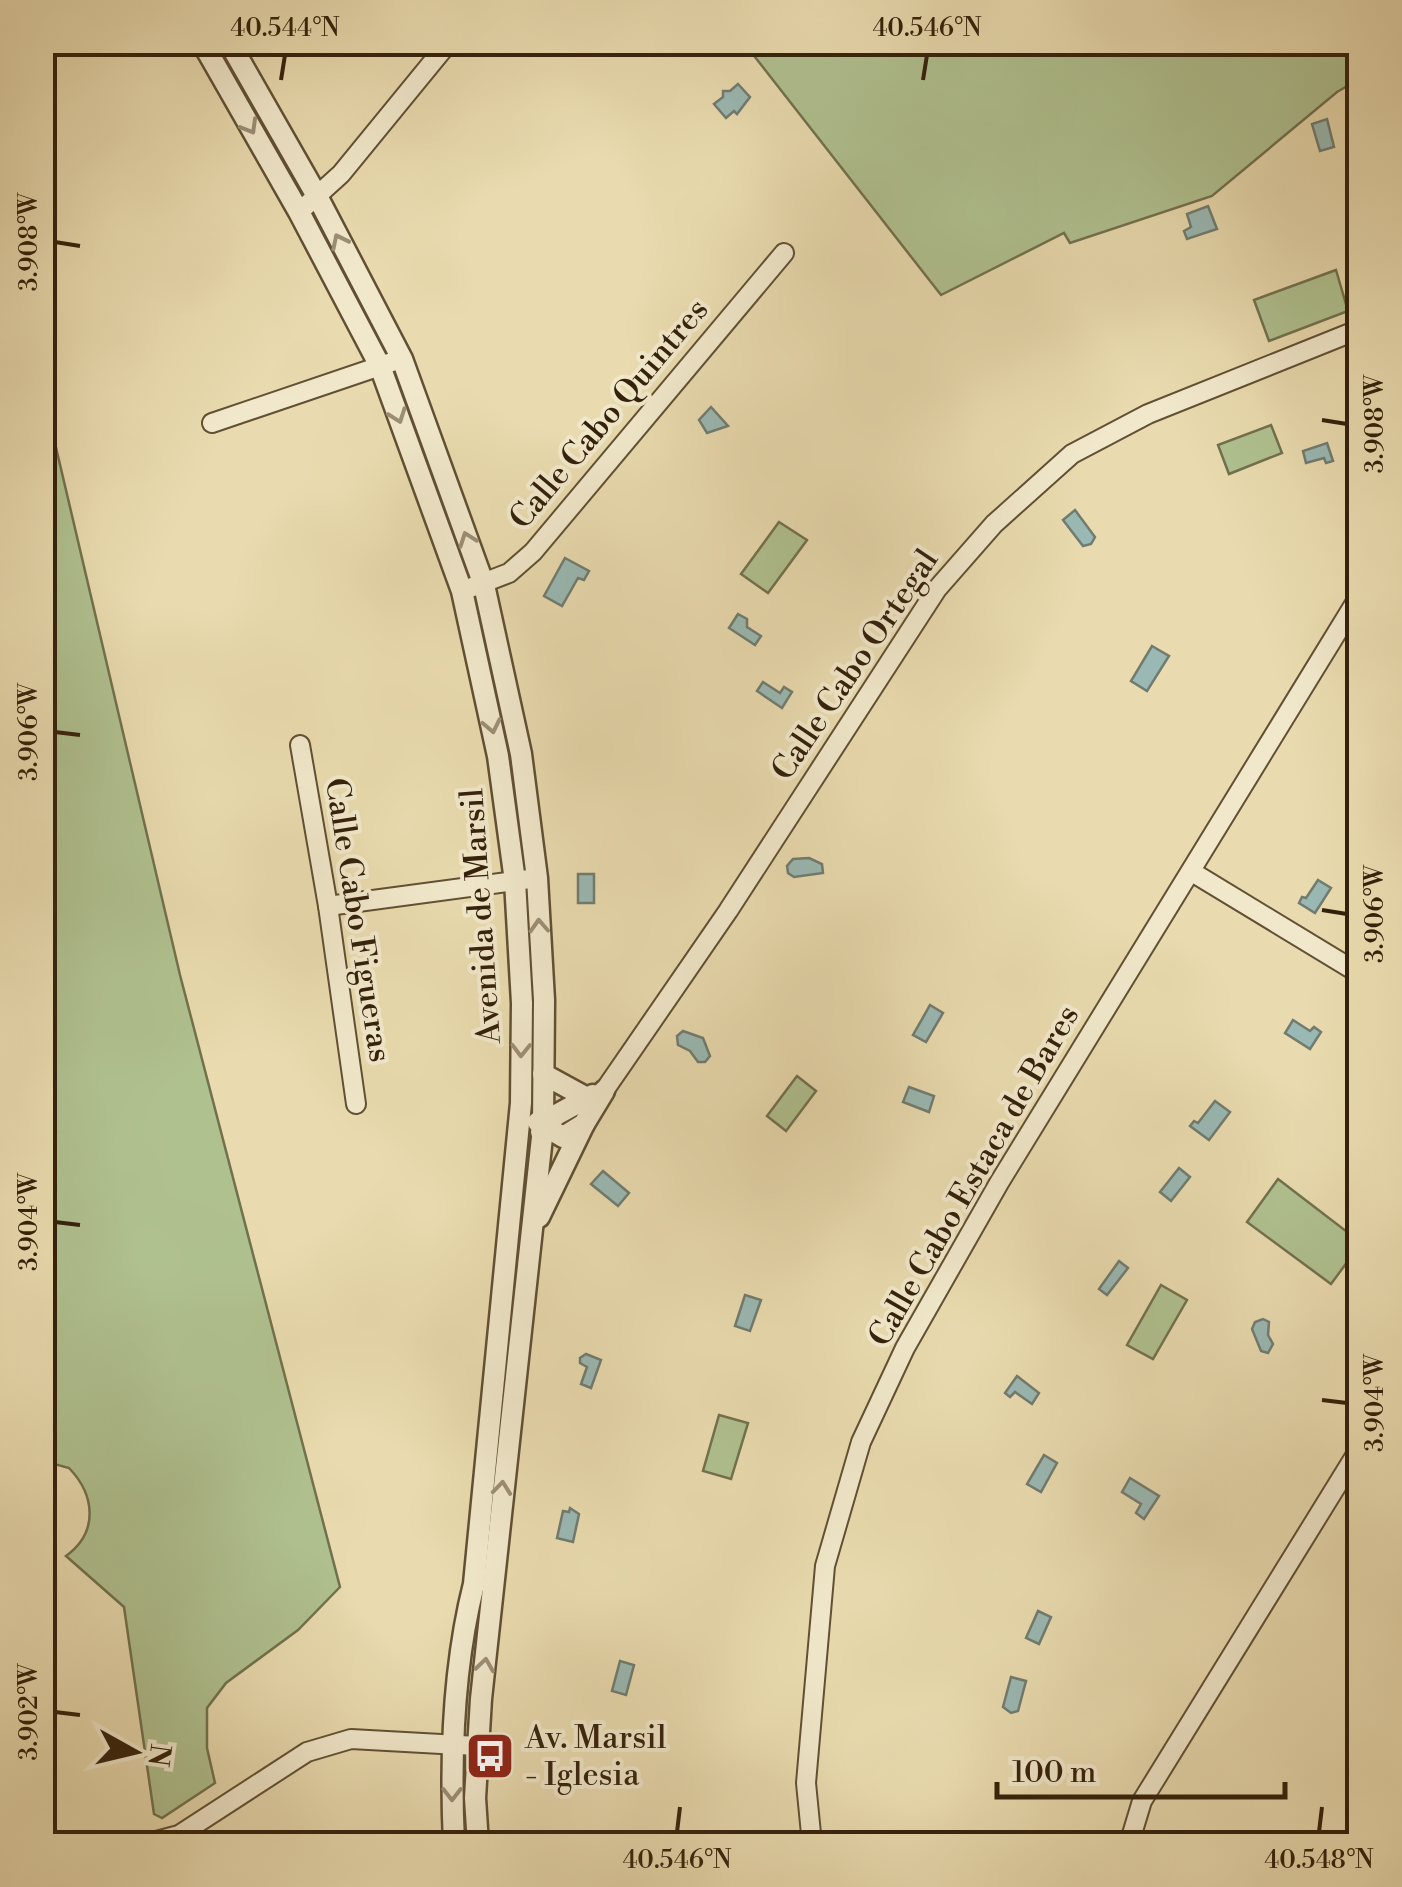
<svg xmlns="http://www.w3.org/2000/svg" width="1402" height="1887" font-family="'Libre Bodoni',serif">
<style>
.green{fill:#b0c190;stroke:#72714e;stroke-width:2.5}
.water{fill:#9ab9b4;stroke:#717c70;stroke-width:2.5}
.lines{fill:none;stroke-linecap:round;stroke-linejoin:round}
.minor-casing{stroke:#615034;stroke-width:22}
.tertiary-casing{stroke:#615034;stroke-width:25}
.minor{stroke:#f1e8cb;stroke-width:18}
.tertiary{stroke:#f1e8cb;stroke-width:20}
.oneway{stroke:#9c8e75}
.ticks{fill:none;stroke:#34210b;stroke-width:4}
.labels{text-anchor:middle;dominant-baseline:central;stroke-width:8;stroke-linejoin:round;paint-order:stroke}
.street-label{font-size:32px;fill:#34210b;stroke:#f1e8cb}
.poi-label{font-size:32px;fill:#34210b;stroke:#f1e8cb;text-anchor:start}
.neatline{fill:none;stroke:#34210b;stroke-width:4}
.ticks-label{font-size:25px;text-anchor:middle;fill:#34210b}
</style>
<rect width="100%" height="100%" fill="#e9dbaf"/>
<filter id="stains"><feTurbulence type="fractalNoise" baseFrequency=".002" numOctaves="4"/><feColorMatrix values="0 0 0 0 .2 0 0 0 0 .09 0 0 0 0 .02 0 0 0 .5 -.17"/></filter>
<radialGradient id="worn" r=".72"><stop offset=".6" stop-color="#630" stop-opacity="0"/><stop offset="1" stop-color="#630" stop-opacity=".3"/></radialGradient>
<g class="green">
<path d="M 744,43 L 1359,43 L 1359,79 L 1337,92 L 1212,196 L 1070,243 L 1064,233 L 941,295 Z"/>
<path d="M 1336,270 L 1348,311 L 1269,341 L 1254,300 Z"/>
<path d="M 42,388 L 180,975 L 340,1587 L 298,1630 L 226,1683 L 207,1708 L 207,1748 L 215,1783 L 162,1818 L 154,1814 L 124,1607 L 66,1556 C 99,1532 95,1495 69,1468 L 47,1462 L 43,1457 Z"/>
<path d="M 1271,425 L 1282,453 L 1229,474 L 1218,445 Z"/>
<path d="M 779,522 L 807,540 L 768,593 L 741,574 Z"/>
<path d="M 797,1076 L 816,1091 L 786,1131 L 767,1116 Z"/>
<path d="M 1278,1179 L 1359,1241 L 1359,1246 L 1331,1284 L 1247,1222 Z"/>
<path d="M 1161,1285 L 1187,1300 L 1153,1359 L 1127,1345 Z"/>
<path d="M 719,1415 L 748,1423 L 731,1479 L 703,1471 Z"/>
</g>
<g class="water">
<path d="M 738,84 L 750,97 L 737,114 L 734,111 L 726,118 L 714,104 L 723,97 L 723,91 L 730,91 Z"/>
<path d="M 1327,119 L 1334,147 L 1320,151 L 1312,124 Z"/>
<path d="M 1208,206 L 1217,229 L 1187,239 L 1184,231 L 1191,227 L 1187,214 Z"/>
<path d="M 711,407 L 728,426 L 707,433 L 699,420 Z"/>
<path d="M 1327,443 L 1333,461 L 1326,463 L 1324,458 L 1306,463 L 1303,451 Z"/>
<path d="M 1075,510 L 1095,537 L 1091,544 L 1083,546 L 1063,520 Z"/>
<path d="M 565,558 L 589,571 L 584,580 L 578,578 L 562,606 L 544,596 Z"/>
<path d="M 738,614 L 747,619 L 747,627 L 761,636 L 755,645 L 729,628 Z"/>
<path d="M 1152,646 L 1169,656 L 1147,691 L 1131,681 Z"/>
<path d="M 763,682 L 780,693 L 784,687 L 792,692 L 782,708 L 757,691 Z"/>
<path d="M 809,858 L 822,864 L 823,873 L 794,877 L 788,873 L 787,866 L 793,859 Z"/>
<rect x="578" y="874" width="16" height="29"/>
<path d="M 1318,880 L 1331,888 L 1315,913 L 1299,903 L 1302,897 L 1306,898 Z"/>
<path d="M 930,1005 L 943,1013 L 926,1042 L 913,1035 Z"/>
<path d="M 1293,1020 L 1310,1031 L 1314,1027 L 1321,1032 L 1310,1049 L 1285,1033 Z"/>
<path d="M 683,1031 L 703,1038 L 710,1056 L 705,1062 L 698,1062 L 690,1051 L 678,1045 L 677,1036 Z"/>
<path d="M 909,1087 L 934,1096 L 929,1112 L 903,1102 Z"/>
<path d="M 1215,1101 L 1230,1112 L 1209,1140 L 1190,1126 L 1194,1121 L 1198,1123 Z"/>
<path d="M 1179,1168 L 1190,1177 L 1171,1201 L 1160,1192 Z"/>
<path d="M 603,1171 L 629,1193 L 618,1206 L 591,1184 Z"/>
<path d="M 1119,1261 L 1128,1268 L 1107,1295 L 1099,1289 Z"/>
<path d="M 745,1295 L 761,1300 L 750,1331 L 735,1326 Z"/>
<path d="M 1263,1319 L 1269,1322 L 1268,1335 L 1273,1344 L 1268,1353 L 1261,1351 L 1252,1329 L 1255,1322 Z"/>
<path d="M 586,1354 L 601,1360 L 591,1388 L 581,1384 L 587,1367 L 580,1363 L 580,1358 Z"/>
<path d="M 1017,1376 L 1039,1393 L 1032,1404 L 1015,1392 L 1010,1397 L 1005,1393 Z"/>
<path d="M 1044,1455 L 1057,1463 L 1041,1492 L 1027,1484 Z"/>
<path d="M 1130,1478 L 1159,1496 L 1144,1519 L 1136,1513 L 1141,1504 L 1122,1492 Z"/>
<path d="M 570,1508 L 579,1514 L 573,1542 L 557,1538 L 563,1511 L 569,1512 Z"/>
<path d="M 1038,1611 L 1051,1617 L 1039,1644 L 1026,1638 Z"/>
<path d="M 620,1661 L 634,1665 L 626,1695 L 612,1691 Z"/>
<path d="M 1011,1677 L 1026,1681 L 1018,1711 L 1011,1713 L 1003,1707 Z"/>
</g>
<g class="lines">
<g class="minor-casing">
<g id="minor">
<path d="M 299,212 L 341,174 L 449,42"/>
<path d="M 212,423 L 392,362"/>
<path d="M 462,591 L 509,573 L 533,552 L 784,253"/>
<path d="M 300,745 L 328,906 L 356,1104"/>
<path d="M 1192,872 L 1360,974"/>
<path d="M 328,906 L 537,878"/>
<path d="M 604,1091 L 728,911 L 937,589 L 994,524 L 1072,454 L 1148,414 L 1360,329"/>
<path d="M 42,1840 L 58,1844"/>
<path d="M 145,1844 L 179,1835 L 307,1752 L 351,1739 L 477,1746"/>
<path d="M 812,1844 L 806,1783 L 825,1566 L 861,1442 L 905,1348 L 999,1183 L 1360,595"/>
<path d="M 1129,1844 L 1142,1801 L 1360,1448"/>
</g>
</g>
<g class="tertiary-casing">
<g id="tertiary">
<path d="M 202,42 L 299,212 L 380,366 L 462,591 L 498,756 L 515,881 L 522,1003 L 521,1103 L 474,1584 C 453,1667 450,1759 454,1844"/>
<path d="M 229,42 L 317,196 L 402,359 L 484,585 L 521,754 L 537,878 L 544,1000 L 543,1128 L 481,1699 L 475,1798 L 478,1844"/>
<path d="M 543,1074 L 587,1098 L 593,1095"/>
<path d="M 538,1122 L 563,1137 L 584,1124 L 604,1091"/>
<path d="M 541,1132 L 556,1115 L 587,1098"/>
<path d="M 539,1217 L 584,1124"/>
</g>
</g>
<use href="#minor" class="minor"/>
<use href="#tertiary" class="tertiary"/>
</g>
<defs><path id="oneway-chevron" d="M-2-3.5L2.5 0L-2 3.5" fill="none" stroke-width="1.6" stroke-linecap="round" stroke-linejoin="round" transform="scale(2.5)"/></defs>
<g class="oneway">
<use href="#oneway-chevron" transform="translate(250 127) rotate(60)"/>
<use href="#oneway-chevron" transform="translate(339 241) rotate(-116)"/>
<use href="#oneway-chevron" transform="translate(398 416) rotate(70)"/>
<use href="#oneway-chevron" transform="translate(467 539) rotate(-110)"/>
<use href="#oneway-chevron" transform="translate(492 726) rotate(78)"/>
<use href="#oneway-chevron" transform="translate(539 926) rotate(-93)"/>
<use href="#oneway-chevron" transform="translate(521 1050) rotate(91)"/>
<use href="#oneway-chevron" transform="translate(502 1488) rotate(-84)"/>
<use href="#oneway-chevron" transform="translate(485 1665) rotate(-82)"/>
<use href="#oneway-chevron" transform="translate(452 1794) rotate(90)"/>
</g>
<path class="ticks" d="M 281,80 L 285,55M 923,80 L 927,55M 55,242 L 80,246M 1322,420 L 1347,424M 55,732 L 80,735M 1322,910 L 1347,914M 55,1222 L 80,1225M 1322,1400 L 1347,1403M 55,1712 L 80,1715M 677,1832 L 680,1807M 1319,1832 L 1322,1807"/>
<defs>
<g id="bus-square" transform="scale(2.5)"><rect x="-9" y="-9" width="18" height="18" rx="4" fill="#8f2418" stroke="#f1e8cb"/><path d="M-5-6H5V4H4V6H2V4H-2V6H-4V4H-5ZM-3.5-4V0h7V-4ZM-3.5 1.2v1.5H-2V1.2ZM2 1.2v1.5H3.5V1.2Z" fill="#fff"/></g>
</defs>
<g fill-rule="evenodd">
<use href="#bus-square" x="490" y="1756"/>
</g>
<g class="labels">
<g class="street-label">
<text transform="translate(609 414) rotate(-50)">Calle Cabo Quintres</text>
<text transform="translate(855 665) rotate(-56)">Calle Cabo Ortegal</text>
<text transform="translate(481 916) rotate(-94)">Avenida de Marsil</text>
<text transform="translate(358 920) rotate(81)">Calle Cabo Figueras</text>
<text transform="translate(974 1176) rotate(-60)">Calle Cabo Estaca de Bares</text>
</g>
<g class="poi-label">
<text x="525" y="1738">Av. Marsil<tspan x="525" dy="37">- Iglesia</tspan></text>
</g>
</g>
<rect width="1402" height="1887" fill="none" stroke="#e9dbaf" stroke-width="110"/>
<g transform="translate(135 1752) rotate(98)" stroke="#f1e8cb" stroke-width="8" paint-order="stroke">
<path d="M0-8L18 38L0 25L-18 38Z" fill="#34210b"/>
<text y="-15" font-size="28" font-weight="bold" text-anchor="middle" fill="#34210b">N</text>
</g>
<path d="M997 1782v15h288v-15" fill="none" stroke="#34210b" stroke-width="5"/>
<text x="1012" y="1782" font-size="30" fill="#34210b" stroke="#f1e8cb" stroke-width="8" paint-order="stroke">100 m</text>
<rect x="55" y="55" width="1292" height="1777" class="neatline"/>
<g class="ticks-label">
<text x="285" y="36">40.544°N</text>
<text x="927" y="36">40.546°N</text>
<text transform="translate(28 242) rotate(-90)" y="9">3.908°W</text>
<text transform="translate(1374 424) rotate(-90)" y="9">3.908°W</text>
<text transform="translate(28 732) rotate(-90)" y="9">3.906°W</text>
<text transform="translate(1374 914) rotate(-90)" y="9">3.906°W</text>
<text transform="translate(28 1222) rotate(-90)" y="9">3.904°W</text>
<text transform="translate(1374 1403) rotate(-90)" y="9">3.904°W</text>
<text transform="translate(28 1712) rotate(-90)" y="9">3.902°W</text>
<text x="677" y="1868">40.546°N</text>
<text x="1319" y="1868">40.548°N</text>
</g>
<rect width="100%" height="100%" filter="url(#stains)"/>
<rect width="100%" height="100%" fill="url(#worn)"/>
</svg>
